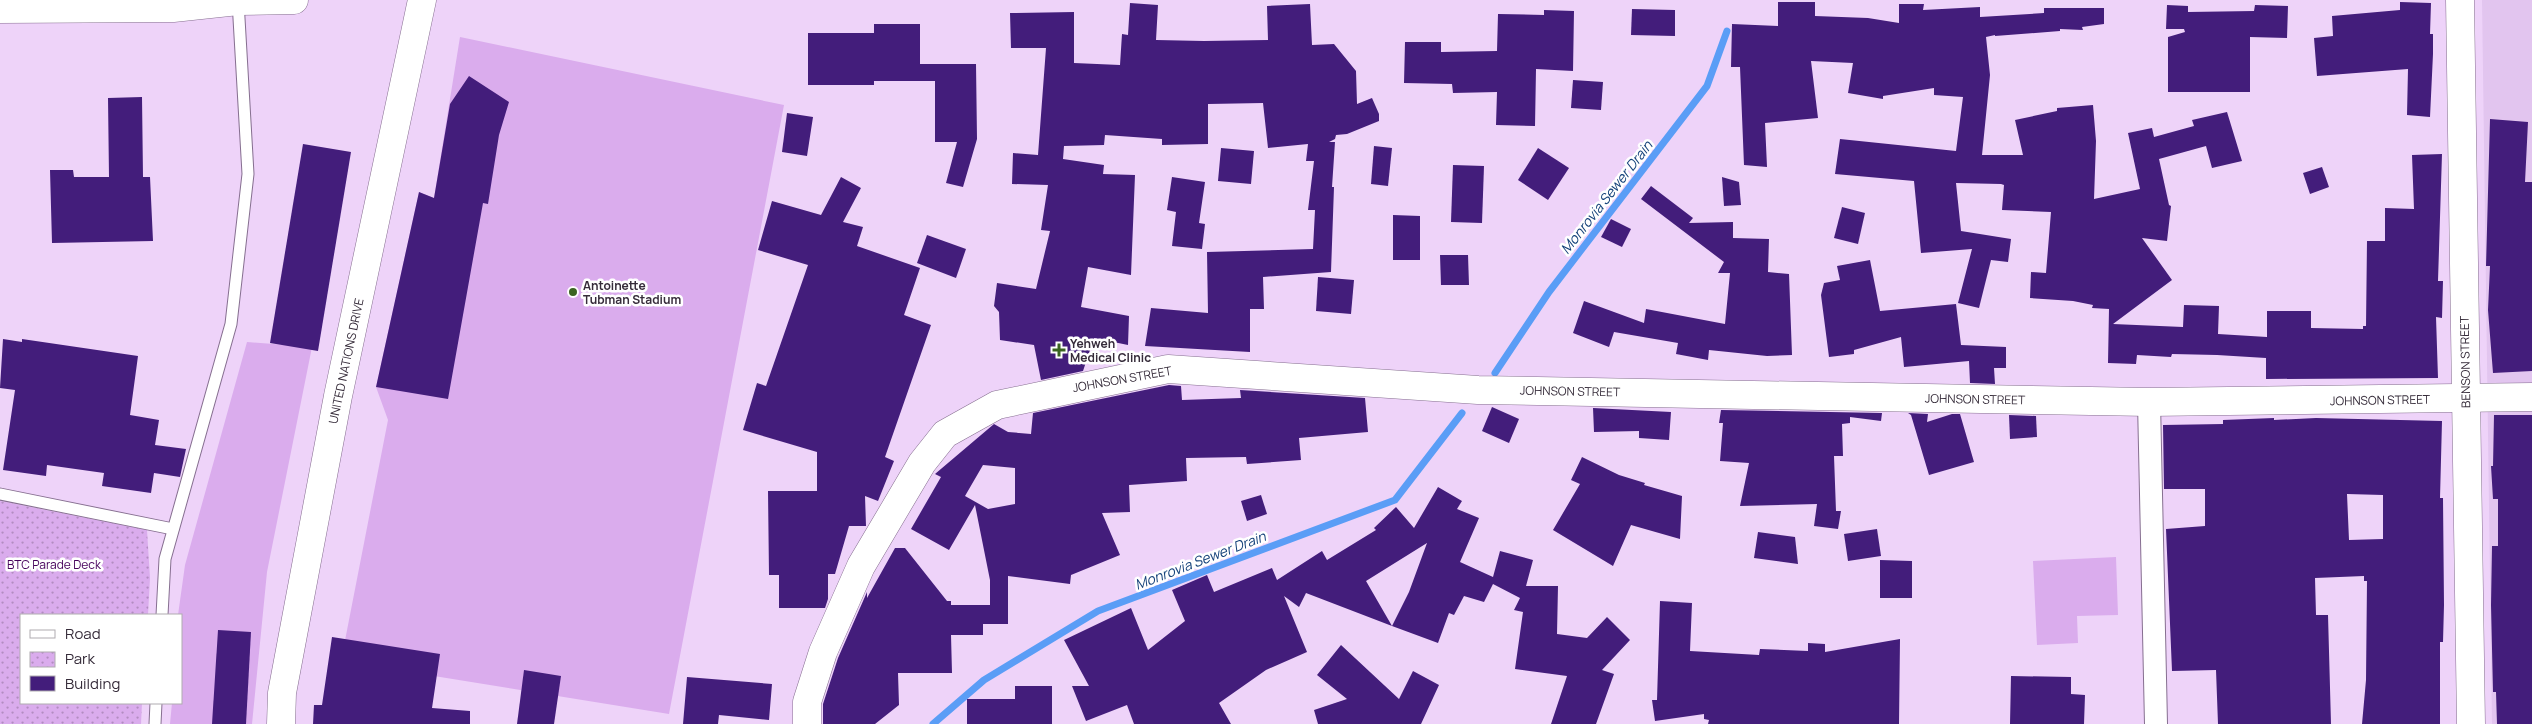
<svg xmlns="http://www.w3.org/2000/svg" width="2532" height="724" font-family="Manrope,sans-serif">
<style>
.built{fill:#e2c5ef}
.grass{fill:#daaced}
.park{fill:url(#park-dots)}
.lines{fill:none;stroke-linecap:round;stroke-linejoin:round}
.stream{stroke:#5a9df6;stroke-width:7}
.building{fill:#431d7b;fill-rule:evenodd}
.lane-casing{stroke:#866f90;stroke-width:13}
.street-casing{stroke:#866f90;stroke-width:24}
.secondary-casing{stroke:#866f90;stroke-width:29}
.lane{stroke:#fff;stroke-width:11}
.street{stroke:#fff;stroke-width:22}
.secondary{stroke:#fff;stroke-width:28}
.poi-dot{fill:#3a6421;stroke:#fff;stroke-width:2}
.labels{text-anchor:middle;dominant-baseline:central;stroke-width:5;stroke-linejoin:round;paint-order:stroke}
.poi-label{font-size:12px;font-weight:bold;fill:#362c3a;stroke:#fff;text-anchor:start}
.street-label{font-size:12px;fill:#362c3a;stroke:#fff}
.park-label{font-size:12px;fill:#46025b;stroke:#fff}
.water-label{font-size:14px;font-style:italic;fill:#15427a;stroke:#fff}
</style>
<defs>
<pattern id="park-dots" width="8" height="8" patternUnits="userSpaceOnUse" patternTransform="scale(1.25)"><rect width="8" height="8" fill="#daaced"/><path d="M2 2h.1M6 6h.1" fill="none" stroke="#b28cc1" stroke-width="1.8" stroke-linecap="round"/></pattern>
</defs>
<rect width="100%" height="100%" fill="#eed3f9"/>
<path class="built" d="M 2482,0 L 2532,0 L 2532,724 L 2492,724 Z"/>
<g class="grass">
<path d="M 460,37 L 784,105 L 669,714 L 341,661 L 388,420 L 376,387 L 419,192 L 434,198 Z"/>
<path d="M 247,342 L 312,347 L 267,572 L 252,724 L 170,724 L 172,703 L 181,703 L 181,615 L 178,615 L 185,565 Z"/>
<path d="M 2116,557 L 2118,615 L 2077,616 L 2078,643 L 2037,645 L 2033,561 Z"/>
</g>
<path class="park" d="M 0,501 L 147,530 L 150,578 L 148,615 L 21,615 L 21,703 L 142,703 L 141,724 L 0,724 Z"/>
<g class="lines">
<g class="stream">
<path d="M 1495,373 L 1549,292 L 1707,86 L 1727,31"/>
<path d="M 933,724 L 984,680 L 1098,611 L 1395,500 L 1462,413"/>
</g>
</g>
<g class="building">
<path d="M 1778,2 L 1815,2 L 1815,16 L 1868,18 L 1899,23 L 1899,4 L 1924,4 L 1923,10 L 1980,7 L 1980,17 L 2044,13 L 2044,8 L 2104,8 L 2104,24 L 2082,27 L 2083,30 L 2060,29 L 2060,31 L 1995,36 L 1995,35 L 1986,37 L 1990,75 L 1982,155 L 2023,155 L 2015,120 L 2057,111 L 2057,108 L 2093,105 L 2096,141 L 2094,199 L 2140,189 L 2128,133 L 2152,128 L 2154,137 L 2194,126 L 2192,120 L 2227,112 L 2242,161 L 2212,168 L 2206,146 L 2159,159 L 2169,205 L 2171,206 L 2167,241 L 2142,238 L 2172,280 L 2113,324 L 2183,327 L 2184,305 L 2219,306 L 2218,334 L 2267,337 L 2267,311 L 2311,311 L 2311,328 L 2363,329 L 2363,326 L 2366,326 L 2367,241 L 2385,241 L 2385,208 L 2414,209 L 2412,155 L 2442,154 L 2438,281 L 2443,281 L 2442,318 L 2436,317 L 2438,378 L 2266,379 L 2266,358 L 2217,355 L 2172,354 L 2171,357 L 2137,355 L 2136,364 L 2108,363 L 2109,309 L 2092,308 L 2093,305 L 2073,301 L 2030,298 L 2031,272 L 2046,273 L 2051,212 L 2002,210 L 2004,185 L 2001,184 L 1956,183 L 1961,231 L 2011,239 L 2008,262 L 1991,260 L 1979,308 L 1958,303 L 1972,249 L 1921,253 L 1914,181 L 1835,174 L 1840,139 L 1956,151 L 1963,97 L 1934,95 L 1934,88 L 1883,96 L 1883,99 L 1848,93 L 1853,63 L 1811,61 L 1818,118 L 1765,123 L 1767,167 L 1744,165 L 1740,67 L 1731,67 L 1732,24 L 1778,26 Z"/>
<path d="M 2400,2 L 2431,3 L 2430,34 L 2433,34 L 2433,54 L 2430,117 L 2407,115 L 2408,69 L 2317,76 L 2314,38 L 2333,36 L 2332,16 L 2400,10 Z"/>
<path d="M 1130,3 L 1158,5 L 1156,40 L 1204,41 L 1268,40 L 1267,6 L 1310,4 L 1312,45 L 1334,44 L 1356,71 L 1357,104 L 1372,98 L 1379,114 L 1379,121 L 1347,134 L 1336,135 L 1335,139 L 1329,142 L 1335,142 L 1332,187 L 1334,187 L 1331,272 L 1263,277 L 1264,309 L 1250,309 L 1250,352 L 1145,346 L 1151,308 L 1208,313 L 1207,252 L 1313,249 L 1315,210 L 1308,210 L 1314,161 L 1306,161 L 1308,144 L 1268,148 L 1263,103 L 1208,104 L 1208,144 L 1162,145 L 1162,139 L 1105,135 L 1104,145 L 1064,146 L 1063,159 L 1104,165 L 1103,174 L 1135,175 L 1131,275 L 1088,267 L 1081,307 L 1129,316 L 1128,345 L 1094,338 L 1083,371 L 1041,380 L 1034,345 L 1000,340 L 999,312 L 994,306 L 997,283 L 1036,289 L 1050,231 L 1041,230 L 1048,185 L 1012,184 L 1013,153 L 1038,155 L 1046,48 L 1011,48 L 1010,13 L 1074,12 L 1074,63 L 1120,65 L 1122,34 L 1128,35 Z"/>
<path d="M 2167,5 L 2188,6 L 2188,12 L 2254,11 L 2255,5 L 2288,6 L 2287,38 L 2250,37 L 2250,92 L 2168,92 L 2168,37 L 2185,32 L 2184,29 L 2166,29 Z"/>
<path d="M 1632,9 L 1675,10 L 1675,36 L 1631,35 Z"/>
<path d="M 1544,10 L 1574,11 L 1573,71 L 1536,69 L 1535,126 L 1496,125 L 1497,92 L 1453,93 L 1452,84 L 1404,83 L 1405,42 L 1441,42 L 1441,52 L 1497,51 L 1498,14 L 1544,15 Z"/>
<path d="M 874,24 L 920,24 L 920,64 L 976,64 L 977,139 L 963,187 L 946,183 L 957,142 L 935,142 L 935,81 L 874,81 L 874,85 L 808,85 L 808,33 L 874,33 Z"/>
<path d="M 469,76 L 509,102 L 499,135 L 488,204 L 483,203 L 448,399 L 376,387 L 419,192 L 434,198 L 450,104 Z"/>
<path d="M 1573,80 L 1603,82 L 1601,110 L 1571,108 Z"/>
<path d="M 142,97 L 143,177 L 150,177 L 153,241 L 52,243 L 50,170 L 73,170 L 74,177 L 109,177 L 108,98 Z"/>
<path d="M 787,113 L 813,117 L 807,156 L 782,152 Z"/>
<path d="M 2490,119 L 2528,122 L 2525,182 L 2532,182 L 2532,371 L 2493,373 L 2488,310 L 2490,266 L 2486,266 Z"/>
<path d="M 303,144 L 351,152 L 318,351 L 270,343 Z"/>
<path d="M 1374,146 L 1392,148 L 1388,186 L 1371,184 Z"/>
<path d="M 1221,148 L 1254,151 L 1251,184 L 1218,181 Z"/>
<path d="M 1538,148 L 1569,168 L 1548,200 L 1518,180 Z"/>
<path d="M 1453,165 L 1484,166 L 1482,223 L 1451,222 Z"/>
<path d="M 2322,167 L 2329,187 L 2310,194 L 2303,173 Z"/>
<path d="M 841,177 L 861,188 L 843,222 L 863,227 L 857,246 L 920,268 L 904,315 L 931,325 L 885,457 L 894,461 L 878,501 L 865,496 L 866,526 L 849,526 L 835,574 L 828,574 L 828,599 L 825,608 L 779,608 L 779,575 L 769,575 L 768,491 L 817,491 L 817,452 L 743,430 L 757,383 L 766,386 L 808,265 L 758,250 L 772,201 L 821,215 Z"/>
<path d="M 1172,177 L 1205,182 L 1199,223 L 1205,224 L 1202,249 L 1172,246 L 1176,212 L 1167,210 Z"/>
<path d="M 1722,177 L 1739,182 L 1741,205 L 1724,206 Z"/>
<path d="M 1651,186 L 1693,218 L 1689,223 L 1733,222 L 1733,238 L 1769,239 L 1768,272 L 1789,274 L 1792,355 L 1767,356 L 1709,350 L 1708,360 L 1676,354 L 1678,343 L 1614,332 L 1609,347 L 1573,333 L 1584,301 L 1644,323 L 1646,309 L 1725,324 L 1730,273 L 1718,273 L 1724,262 L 1641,199 Z"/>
<path d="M 1842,207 L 1865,213 L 1858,244 L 1834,238 Z"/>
<path d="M 1393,215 L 1420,216 L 1420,260 L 1393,260 Z"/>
<path d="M 1611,219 L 1631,229 L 1622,247 L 1601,237 Z"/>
<path d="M 927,235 L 966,249 L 956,278 L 917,263 Z"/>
<path d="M 1440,255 L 1468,255 L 1469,285 L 1441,285 Z"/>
<path d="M 1870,260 L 1880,311 L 1956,304 L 1961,345 L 2006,347 L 2006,368 L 1994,368 L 1995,384 L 1970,383 L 1969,361 L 1904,367 L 1901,337 L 1854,350 L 1854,354 L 1829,357 L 1821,295 L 1824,283 L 1840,280 L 1837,266 Z"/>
<path d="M 1318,277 L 1354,280 L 1351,314 L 1316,311 Z"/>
<path d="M 3,339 L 22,342 L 22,339 L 138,356 L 130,415 L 159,420 L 155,445 L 186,449 L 180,477 L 154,473 L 151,493 L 102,486 L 104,473 L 47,465 L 46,476 L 3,470 L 15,390 L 0,388 Z"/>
<path d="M 1169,385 L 1181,386 L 1182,400 L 1241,398 L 1240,390 L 1365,398 L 1368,432 L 1299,438 L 1301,460 L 1247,464 L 1246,457 L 1186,458 L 1187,481 L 1129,485 L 1130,512 L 1102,513 L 1120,555 L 1071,575 L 1070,584 L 1008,576 L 1008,624 L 983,624 L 983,635 L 951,635 L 952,673 L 898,673 L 899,705 L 875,724 L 823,724 L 823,704 L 838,658 L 867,592 L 867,598 L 895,548 L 905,548 L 947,601 L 951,601 L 951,605 L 990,605 L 990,580 L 975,505 L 949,550 L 911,529 L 941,477 L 935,474 L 994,424 L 1008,432 L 1031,434 L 1033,413 ZM 983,465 L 1015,468 L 1015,504 L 988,509 L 965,496 Z"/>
<path d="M 1492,407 L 1519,419 L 1509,443 L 1482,431 Z"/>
<path d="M 1593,408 L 1671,412 L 1669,440 L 1639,438 L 1639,431 L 1594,432 Z"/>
<path d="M 1721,410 L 1882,413 L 1881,421 L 1850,417 L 1850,423 L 1842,424 L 1843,456 L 1834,456 L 1836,511 L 1841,511 L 1838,529 L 1814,526 L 1817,504 L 1740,506 L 1749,463 L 1720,461 L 1723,423 L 1719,423 Z"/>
<path d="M 1908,413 L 1928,414 L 1927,422 L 1952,414 L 1960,414 L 1974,462 L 1929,475 L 1911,415 Z"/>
<path d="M 2009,415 L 2036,416 L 2037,437 L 2010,439 Z"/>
<path d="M 2494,415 L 2532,415 L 2532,724 L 2497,724 L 2496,692 L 2493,692 L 2491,605 L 2492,546 L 2498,546 L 2498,499 L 2493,499 L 2491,466 L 2493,466 Z"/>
<path d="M 2274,418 L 2274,420 L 2316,418 L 2442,421 L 2440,498 L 2443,498 L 2444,605 L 2443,642 L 2440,642 L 2440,724 L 2362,724 L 2366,680 L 2367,581 L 2364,581 L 2364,576 L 2315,578 L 2316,615 L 2328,615 L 2331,724 L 2218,724 L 2216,670 L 2172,671 L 2166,529 L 2205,526 L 2205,489 L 2164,489 L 2163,425 L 2223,424 L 2223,420 ZM 2347,494 L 2383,495 L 2383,539 L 2349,540 Z"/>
<path d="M 1582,457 L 1619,475 L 1645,483 L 1644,485 L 1682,496 L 1680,539 L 1631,525 L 1613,566 L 1553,530 L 1580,484 L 1571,480 Z"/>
<path d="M 1438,487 L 1462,501 L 1457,509 L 1479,518 L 1460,562 L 1493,577 L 1500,551 L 1533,560 L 1526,586 L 1558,586 L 1557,634 L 1587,638 L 1607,617 L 1630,640 L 1602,670 L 1614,674 L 1596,724 L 1551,724 L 1567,676 L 1515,669 L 1523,612 L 1514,610 L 1520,598 L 1493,584 L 1484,602 L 1464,596 L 1454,615 L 1449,613 L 1438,643 L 1392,626 L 1409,592 L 1427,543 L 1366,581 L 1392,626 L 1306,593 L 1299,607 L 1284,596 L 1307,652 L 1266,670 L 1219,703 L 1231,724 L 1134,724 L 1127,705 L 1086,721 L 1072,686 L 1089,686 L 1064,640 L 1131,608 L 1148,650 L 1185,621 L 1172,590 L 1207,575 L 1214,592 L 1272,568 L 1277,580 L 1322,551 L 1327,560 L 1376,530 L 1374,528 L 1396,507 L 1414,528 Z"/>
<path d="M 1261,495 L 1267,514 L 1247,521 L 1241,501 Z"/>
<path d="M 1877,529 L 1881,556 L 1848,561 L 1844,534 Z"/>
<path d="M 1758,532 L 1795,537 L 1798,564 L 1754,558 Z"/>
<path d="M 1880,560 L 1912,561 L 1912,598 L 1880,598 Z"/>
<path d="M 1660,601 L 1692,603 L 1690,651 L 1759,655 L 1760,649 L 1808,651 L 1808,643 L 1825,644 L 1825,652 L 1900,639 L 1899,724 L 1708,724 L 1709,720 L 1704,719 L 1704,714 L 1655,721 L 1652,700 L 1657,700 Z"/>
<path d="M 218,630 L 251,632 L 246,724 L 212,724 Z"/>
<path d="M 332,637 L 440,654 L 432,708 L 470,711 L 470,724 L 313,724 L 314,705 L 322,705 Z"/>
<path d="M 1341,645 L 1399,699 L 1413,671 L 1439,685 L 1421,724 L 1318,724 L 1314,710 L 1347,699 L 1317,675 Z"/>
<path d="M 524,670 L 561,676 L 554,724 L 517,724 Z"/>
<path d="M 2011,676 L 2071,677 L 2071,694 L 2085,695 L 2084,724 L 2010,724 Z"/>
<path d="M 687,677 L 772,684 L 769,720 L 719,715 L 718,724 L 683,724 Z"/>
<path d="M 1015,686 L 1052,686 L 1052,724 L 967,724 L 967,699 L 1015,699 Z"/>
</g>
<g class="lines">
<g class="lane-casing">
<g id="lane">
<path d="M 0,494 L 173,529"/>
<path d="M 162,615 L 165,559 L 231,324 L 248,174 L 238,1"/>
<path d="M 155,724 L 156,703"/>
</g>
</g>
<g class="street-casing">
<path id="street" d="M 2149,402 L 2156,724"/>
</g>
<g class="secondary-casing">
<g id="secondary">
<path d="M 2460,0 L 2471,724"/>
<path d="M 0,9 L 173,8 L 238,1 L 294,0"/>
<path d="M 281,724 L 282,693 L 338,396 L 422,0"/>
<path d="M 807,724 L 807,702 L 823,652 L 861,566 L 922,463 L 945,434 L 997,405 L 1168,369 L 1478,390 L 2149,402 L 2532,397"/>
</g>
</g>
<use href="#lane" class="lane"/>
<use href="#street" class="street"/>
<use href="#secondary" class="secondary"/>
</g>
<g class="poi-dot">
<circle cx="573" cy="292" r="5"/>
<path d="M1056.5 342.5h5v5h5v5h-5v5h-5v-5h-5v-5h5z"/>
</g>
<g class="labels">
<g class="poi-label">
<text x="583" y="285">Antoinette<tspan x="583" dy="14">Tubman Stadium</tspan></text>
<text x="1070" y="343">Yehweh<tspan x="1070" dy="14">Medical Clinic</tspan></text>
</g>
<g class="street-label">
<text transform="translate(346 361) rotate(-78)">UNITED NATIONS DRIVE</text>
<text transform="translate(2465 362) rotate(-91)">BENSON STREET</text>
<text transform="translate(1122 379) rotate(-10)">JOHNSON STREET</text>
<text transform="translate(1570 391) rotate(1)">JOHNSON STREET</text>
<text transform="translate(1975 399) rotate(1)">JOHNSON STREET</text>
<text transform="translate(2380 400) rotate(-1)">JOHNSON STREET</text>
</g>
<g class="park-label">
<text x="54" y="564">BTC Parade Deck</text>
</g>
<g class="water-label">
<text transform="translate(1606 197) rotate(-52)">Monrovia Sewer Drain</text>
<text transform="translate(1200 560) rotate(-21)">Monrovia Sewer Drain</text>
</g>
</g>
<rect x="20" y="614" width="162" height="90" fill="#ffffff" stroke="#afabb0"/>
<rect x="30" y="630" width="25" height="8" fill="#ffffff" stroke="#afabb0"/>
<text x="65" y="639" font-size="15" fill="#362c3a">Road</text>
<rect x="30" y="652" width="25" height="15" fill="url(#park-dots)" stroke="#afabb0"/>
<text x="65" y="664" font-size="15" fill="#362c3a">Park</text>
<rect x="30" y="676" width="25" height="15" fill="#431d7b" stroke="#afabb0"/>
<text x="65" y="689" font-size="15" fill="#362c3a">Building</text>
</svg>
